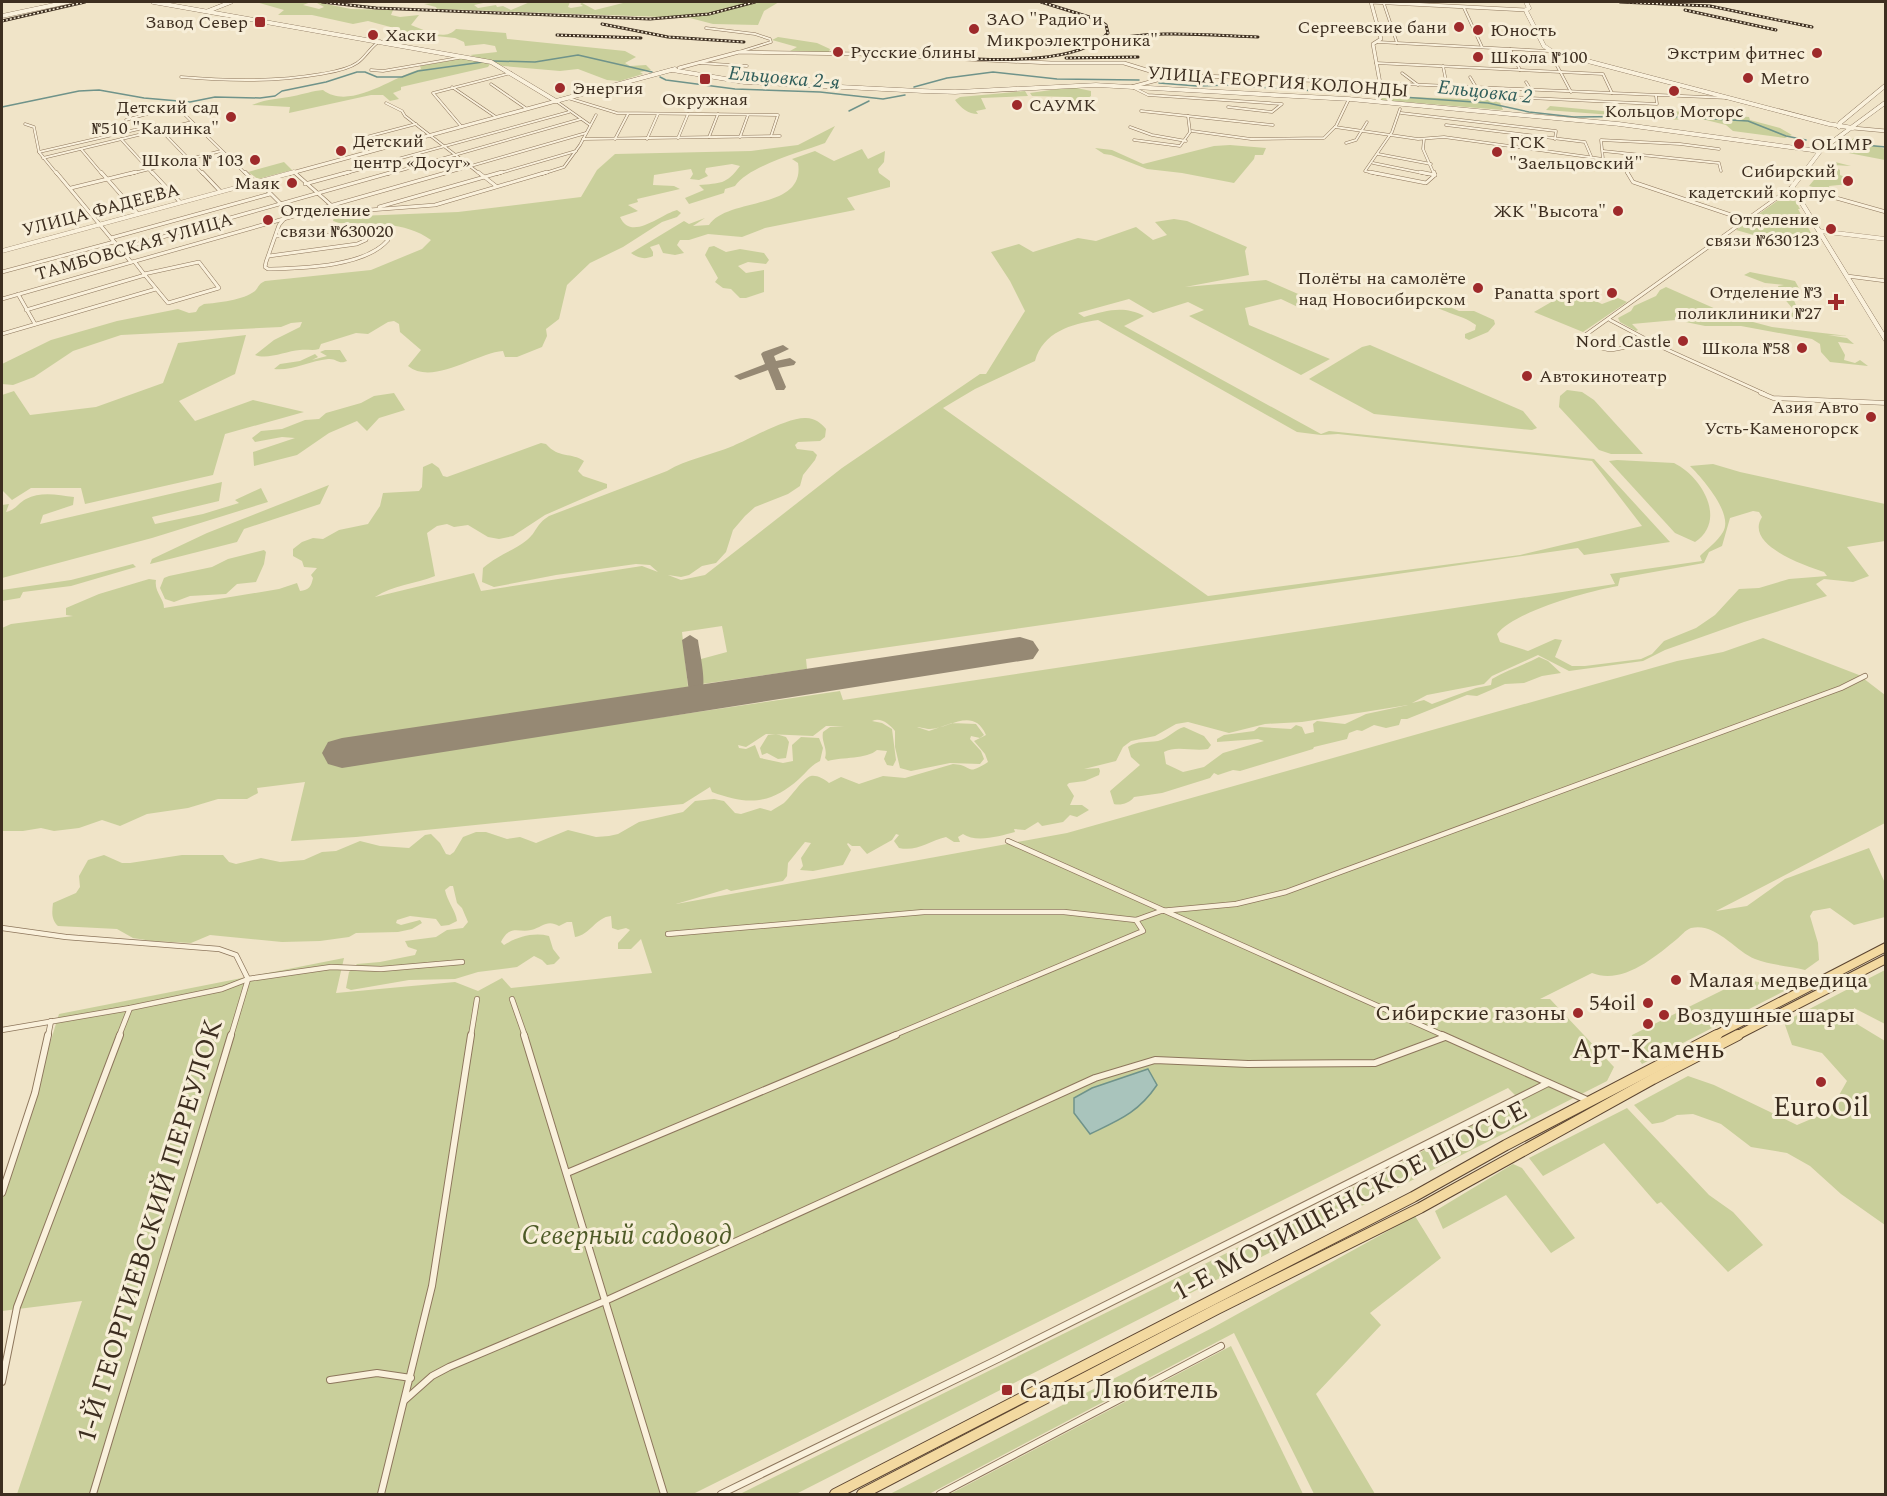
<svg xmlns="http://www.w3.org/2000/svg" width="1887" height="1496" font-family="Spectral,serif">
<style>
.green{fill:#c9cf9b;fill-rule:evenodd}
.water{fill:#a9c4bc;stroke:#6f938a;stroke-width:1.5}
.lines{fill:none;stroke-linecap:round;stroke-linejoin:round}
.stream{stroke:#6f938a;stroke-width:1.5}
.taxiway{fill:#968974;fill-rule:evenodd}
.runway{fill:#968974;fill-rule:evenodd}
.minor-far4-casing{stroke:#8d765c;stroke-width:3}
.minor-far3-casing{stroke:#8d765c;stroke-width:4}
.minor-far2-casing{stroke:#8d765c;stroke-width:5}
.minor-far1-casing{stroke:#8d765c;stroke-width:6}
.minor-casing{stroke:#8d765c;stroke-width:8}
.tertiary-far1-casing{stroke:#8d765c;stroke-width:4}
.tertiary-casing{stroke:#8d765c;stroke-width:4.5}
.secondary-far1-casing{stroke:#6f573f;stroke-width:4.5}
.secondary-casing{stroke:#6f573f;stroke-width:5}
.primary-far1-casing{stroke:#5b4430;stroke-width:10}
.primary-casing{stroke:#5b4430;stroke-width:12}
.minor-far4{stroke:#faf1dc;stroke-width:2}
.minor-far3{stroke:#faf1dc;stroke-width:3}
.minor-far2{stroke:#faf1dc;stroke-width:4}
.minor-far1{stroke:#faf1dc;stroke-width:4.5}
.minor{stroke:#faf1dc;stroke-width:6}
.tertiary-far1{stroke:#faf1dc;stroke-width:3}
.tertiary{stroke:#faf1dc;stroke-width:4}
.secondary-far1{stroke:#faf1dc;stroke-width:4}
.secondary{stroke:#faf1dc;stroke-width:4.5}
.primary-far1{stroke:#f3d9a0;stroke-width:8}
.primary{stroke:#f3d9a0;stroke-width:10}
.rail-casing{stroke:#3d2e20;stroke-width:3}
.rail{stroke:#f7eed8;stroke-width:1.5;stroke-dasharray:2;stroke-linecap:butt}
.poi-dot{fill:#9e2a2b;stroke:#f7eed8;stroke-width:2}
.labels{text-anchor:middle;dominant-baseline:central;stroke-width:6;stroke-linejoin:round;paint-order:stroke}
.far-poi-label{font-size:18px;fill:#3d2e20;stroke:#f7eed8;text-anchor:end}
.far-street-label{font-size:18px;fill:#3d2e20;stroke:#f7eed8}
.far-water-label{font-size:20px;font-style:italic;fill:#2f5d5a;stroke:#f7eed8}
.poi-label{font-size:22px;fill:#3d2e20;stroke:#f7eed8;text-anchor:start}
.near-poi-label{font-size:27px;fill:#3d2e20;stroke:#f7eed8}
.near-street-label{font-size:27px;fill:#3d2e20;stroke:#f7eed8}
.near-park-label{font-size:27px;font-style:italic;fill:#4d5a26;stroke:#f7eed8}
</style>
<rect width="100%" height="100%" fill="#f0e4c8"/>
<g class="green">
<path d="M 256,2 L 311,2 L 303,5 L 319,9 L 324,7 L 317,3 L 321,3 L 351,9 L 393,10 L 391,15 L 400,17 L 419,15 L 411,25 C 425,30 444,42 456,29 L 506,33 L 507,39 L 625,51 L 636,57 L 625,63 L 630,66 L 646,65 L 651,70 L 640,72 L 643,74 L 620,81 L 607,80 L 578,69 L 560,71 L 503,66 L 470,55 L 497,52 L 495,46 L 484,44 L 465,46 L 464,42 L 455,38 L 399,32 L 398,29 L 368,21 L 353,24 L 312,15 L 278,15 L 284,10 Z"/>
<path d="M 431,2 L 488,2 L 474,5 L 478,8 L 496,5 L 497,7 L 503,6 L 511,10 L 530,2 L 570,2 L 568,7 L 571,8 L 583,6 L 580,4 L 582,3 L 595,10 L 627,2 L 779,2 L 764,11 L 758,25 L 713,24 L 690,18 L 437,9 L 436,7 L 424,4 L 433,3 Z"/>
<path d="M 778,37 L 817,43 L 830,49 L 829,52 L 793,53 L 790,51 L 797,47 L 772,40 Z"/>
<path d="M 464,58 L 490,64 L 488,67 L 401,87 L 401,90 L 393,93 L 399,99 L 390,101 L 383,95 L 371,95 L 289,113 L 290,107 L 252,105 C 266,99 279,99 294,96 C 304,94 312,91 323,90 C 350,111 394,76 421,69 L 420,66 Z"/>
<path d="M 1072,87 L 1091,91 L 1091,96 L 1080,103 L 1068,104 L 1071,98 L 1069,97 L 1032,96 L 1030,93 Z"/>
<path d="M 1025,91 L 1028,96 L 981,98 L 986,109 L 976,111 L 978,114 C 968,114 961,108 955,100 L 960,97 Z"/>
<path d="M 1377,96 L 1499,100 L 1503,110 L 1381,100 Z"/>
<path d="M 1550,106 L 1624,113 L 1646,109 L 1749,117 L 1750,120 L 1780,128 L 1792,135 L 1785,138 L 1733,131 L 1726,125 L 1706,120 L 1630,119 L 1612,115 L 1546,110 Z"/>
<path d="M 835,126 L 825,143 C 801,152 748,166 735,186 L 725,189 L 724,193 L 689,204 L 685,198 L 704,190 L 699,185 C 720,183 726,185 740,166 L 732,164 L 706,168 L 705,172 L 708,176 L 699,180 L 690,179 L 693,174 L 691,169 L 654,175 L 653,185 L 674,186 L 680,189 L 637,199 L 638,202 L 628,205 L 638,211 L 620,217 C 631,242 661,214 677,210 L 681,213 L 677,217 L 662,222 L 623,247 L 590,263 L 567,285 L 559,319 L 546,329 L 547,336 L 542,347 L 517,357 L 505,357 L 503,351 C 476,353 433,386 408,366 L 421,350 L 400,332 L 399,324 L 394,321 L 388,322 L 368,334 L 356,333 L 321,344 L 319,349 C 313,351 307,349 300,350 C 286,351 268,360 255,355 L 274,340 L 300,327 L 302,322 L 291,323 L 281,327 L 121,335 L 73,351 L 34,377 L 13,385 L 2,384 L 2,364 L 51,340 L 117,321 L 178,309 L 189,313 L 196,312 L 199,307 L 204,304 C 217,303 244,300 255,291 C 259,287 258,284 265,281 L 371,270 L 422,249 L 431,240 C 405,221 370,224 339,223 L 333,221 L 334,217 L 458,212 L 581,197 L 597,170 L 615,154 L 751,151 L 798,145 Z"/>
<path d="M 1854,138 L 1885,149 L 1885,160 L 1838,151 L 1837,150 Z"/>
<path d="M 1230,145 L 1266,148 L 1263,155 L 1255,155 L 1254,159 L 1234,183 L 1182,173 L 1147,169 L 1111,155 L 1104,154 L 1095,148 L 1112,150 L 1143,164 L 1214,146 Z"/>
<path d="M 862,149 L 868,159 L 885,151 L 884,162 L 878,169 L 879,173 L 890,181 L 890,187 L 847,198 L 855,210 L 765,228 L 742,237 L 708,234 L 689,240 L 680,240 L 677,245 L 684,253 L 675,255 L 663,253 L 659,244 L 650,247 L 653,252 L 653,256 C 645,260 638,258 631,253 L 684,221 L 689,224 L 705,218 L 693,226 L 709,225 C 727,197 806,211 798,163 L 792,159 L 815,151 L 834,161 Z"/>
<path d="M 284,162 L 292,170 L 258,179 L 248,172 Z"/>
<path d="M 1835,162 L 1851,166 L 1833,165 L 1840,170 L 1840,175 L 1850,179 L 1849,184 L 1829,186 L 1830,190 L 1828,191 L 1809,186 L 1827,164 Z"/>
<path d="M 1783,197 L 1795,200 L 1800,209 L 1798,209 L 1818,246 L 1782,243 L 1736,230 Z"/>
<path d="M 1174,219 L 1187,221 L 1247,247 L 1245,251 L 1249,275 L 1185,287 L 1266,280 L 1312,300 L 1311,304 L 1300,308 L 1281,299 L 1245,308 L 1249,325 L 1330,359 L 1301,375 L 1189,316 L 1204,310 L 1188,302 L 1153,313 L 1129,299 L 1078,313 L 1084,317 C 1106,311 1123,305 1144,316 L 1124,326 L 1321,434 L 1329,431 L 1594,459 L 1670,542 L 1584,555 L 1578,548 L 806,659 L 807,669 L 702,684 L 698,663 L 701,659 L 727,652 L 722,626 L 682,632 L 688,687 L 341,742 L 337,765 L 840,691 L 843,700 L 1615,584 L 1610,574 L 1702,561 L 1700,556 C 1707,549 1718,541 1723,532 C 1734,514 1702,478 1690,466 L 1713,464 L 1740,472 L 1885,504 L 1885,541 L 1847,547 L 1869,576 L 1853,582 L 1824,579 L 1816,584 L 1827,596 L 1744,622 L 1665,650 L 1643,661 L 1569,671 L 1538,655 L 1492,676 L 1484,684 L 1427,695 L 1412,703 L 1424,700 L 1432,704 L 1476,688 L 1491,685 L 1492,679 C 1507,670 1524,665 1539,657 L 1548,661 L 1561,673 L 1542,676 L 1524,683 L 1505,684 L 1477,696 L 1467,695 L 1407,719 L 1401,719 L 1399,725 L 1386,728 L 1374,725 L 1362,731 L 1357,730 L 1349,733 L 1347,739 L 1314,747 L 1313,749 L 1240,771 L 1233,770 L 1218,775 L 1214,773 L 1210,778 L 1162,793 L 1134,797 C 1130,803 1120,806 1114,804 L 1110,791 L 1140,765 L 1131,757 L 1128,747 C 1138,740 1147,743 1158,741 C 1169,738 1174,730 1184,727 L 1204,736 L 1211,745 L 1208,749 C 1194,752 1176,745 1164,752 L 1166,764 L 1183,772 L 1204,767 L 1223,753 L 1264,741 L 1258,739 L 1217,742 L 1217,739 L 1224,735 L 1254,731 L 1259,727 L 1291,729 L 1296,725 L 1302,727 L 1305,734 L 1314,732 L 1313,724 L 1317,721 L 1345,724 L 1366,714 L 1408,705 L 1302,722 L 1265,724 L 1229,733 L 1188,722 L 1176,724 L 1155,736 L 1131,741 L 1123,747 L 1116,761 L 1084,769 L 1099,768 L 1100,771 L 1099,775 L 1085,781 L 1069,783 L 1067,785 L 1074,796 L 1070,805 L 1082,805 L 1089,810 L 1077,817 L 1070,815 L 1063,822 L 1042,826 L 1038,822 L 1025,830 L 1014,829 L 1015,832 C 1000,836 976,843 963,834 L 958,837 L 960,842 L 954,842 L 946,837 C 929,841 917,852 899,848 L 894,841 L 899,835 L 896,834 L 892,840 L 867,854 L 860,846 L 852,846 L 848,843 L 847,844 L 851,850 L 843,865 L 813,871 L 800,870 L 803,866 L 801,858 L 811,843 L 805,842 L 788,863 L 787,876 L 783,881 L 731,891 L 727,889 L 676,904 L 1067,833 L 1677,661 L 1723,652 L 1763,638 L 1859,675 L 1885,695 L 1885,823 L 1716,911 L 1747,906 L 1785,879 L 1869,848 L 1885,883 L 1885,917 L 1854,925 L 1830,908 L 1813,911 L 1810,916 L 1818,943 L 1819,960 L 1805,970 C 1789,966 1770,965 1755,959 C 1735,951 1716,922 1691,928 C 1685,930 1681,936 1677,939 C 1654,958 1622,985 1592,973 L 1540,999 L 1550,999 L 1614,1067 L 1607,1081 L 796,1494 L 740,1494 L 1245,1244 L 1520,1100 L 1508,1088 L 693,1494 L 17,1494 L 82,1301 L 2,1311 L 2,1199 L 59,1014 L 344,958 L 336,993 L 455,982 L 478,991 L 502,978 L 511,988 L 652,973 L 641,939 L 631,949 L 618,949 L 618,943 L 630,930 L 626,928 L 618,930 L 612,928 L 611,916 C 596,917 590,935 575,937 L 572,922 L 567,922 L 559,926 C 547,919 543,927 531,930 C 518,933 510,924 501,942 L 504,945 C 517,937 533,932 549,936 L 553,949 L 560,958 L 554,964 L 547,965 L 542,960 L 534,956 L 517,967 L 478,972 L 455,979 L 409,980 L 351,990 L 346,988 L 349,972 L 357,964 L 380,962 L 415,955 L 417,950 L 408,947 L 405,941 L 436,937 L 447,930 L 463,928 L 468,922 L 462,908 L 457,903 L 453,886 L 450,886 L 445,890 C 447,901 456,911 457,921 L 449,925 L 441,926 L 436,919 L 410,916 L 397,920 L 396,923 L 401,925 L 420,920 L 422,923 L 412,929 L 398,932 L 356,933 L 349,937 L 320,941 L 282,942 L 210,935 L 191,943 L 152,941 L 133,938 L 117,929 L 58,926 C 51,919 52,912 53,903 L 76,893 L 80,887 L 79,876 L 88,860 L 104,855 L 122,863 L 130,863 L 182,855 L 223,855 L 229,862 L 236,864 L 261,858 L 280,862 L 304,860 L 322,852 L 336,851 L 360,841 L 380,846 L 409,848 L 425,835 L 431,834 L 440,843 L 446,854 L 450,855 L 454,852 L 463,837 L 476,832 L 486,832 L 507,839 L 520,837 L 536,843 L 568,830 L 596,837 L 609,836 L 618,834 L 639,822 L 683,812 L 695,801 L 714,799 L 724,801 L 735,813 L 741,814 L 760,808 L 771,811 C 775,808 780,806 784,803 C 791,797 803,778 811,776 C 817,775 824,779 829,783 L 841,777 L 859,784 L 883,776 L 905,778 L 953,764 C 974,765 965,777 988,762 L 985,754 L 974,741 L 986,735 C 973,706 949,729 930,729 C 926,729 920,727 917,727 L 929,731 L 952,723 L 976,724 L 984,735 L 980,738 L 971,736 L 970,739 L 981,751 L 984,759 L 980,764 L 950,763 L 911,771 L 900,768 L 895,747 L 895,731 C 889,724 881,717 872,721 L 882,723 L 892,729 L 896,760 L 893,766 L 887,765 L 884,759 L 887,751 L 877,750 C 867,759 842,757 828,761 L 825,758 C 828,748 821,742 823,732 L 830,727 L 844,726 L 826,726 L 813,736 L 766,734 L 746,747 L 738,745 L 739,748 L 746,749 L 755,745 L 760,758 L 783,763 L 793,761 L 792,745 L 801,737 L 819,738 L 823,748 L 820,761 C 810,766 807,772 799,779 C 770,805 747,805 712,792 L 710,787 L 683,804 L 356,837 L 291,841 L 305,782 L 257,788 L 258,793 L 247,799 L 218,799 L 188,808 L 147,814 L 120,826 L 102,820 L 79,828 L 54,831 L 41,828 L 23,831 L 2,831 L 2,628 L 11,624 L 73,616 L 66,615 L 66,608 L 99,594 L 149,579 L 156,580 C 154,592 164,598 164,608 L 279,589 L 297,583 L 300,591 C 309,590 311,587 313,578 L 311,575 L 317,568 L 304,567 L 302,561 L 293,556 L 293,549 L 302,542 L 313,538 L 323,539 L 339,530 L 368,524 L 380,506 L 383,493 L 419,491 L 422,487 L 423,467 L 432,463 L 439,468 L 443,476 L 447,477 L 541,443 L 546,444 C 559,459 571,452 584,461 L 578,471 L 583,476 L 607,484 L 607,488 L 545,515 L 513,536 L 499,539 L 488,537 L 468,525 L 454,527 L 447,524 L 437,526 L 427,533 L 435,576 C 415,584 393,585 375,597 L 474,573 L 481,591 L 642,566 L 658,572 L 650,565 L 636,564 L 556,575 L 494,587 L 482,582 L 483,568 C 498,555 513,551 527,540 C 537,532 535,525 549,516 L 667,471 C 687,459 711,455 733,446 C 750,439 788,417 806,418 C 815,418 821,423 826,429 L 825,437 L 820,441 L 798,442 L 795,445 L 797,449 L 813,451 L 817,455 L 815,460 L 803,475 L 800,486 L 788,494 L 755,507 L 745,516 L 733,530 L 726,552 L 716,563 L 702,566 L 689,575 L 681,577 L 668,575 L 681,580 L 705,575 L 842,468 L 980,374 L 986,374 L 1025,311 L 1010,281 L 991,252 L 1019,244 L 1033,252 L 1078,238 L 1096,241 L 1136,227 L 1153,240 L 1167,235 L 1155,222 ZM 1098,320 L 1297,432 L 1321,435 L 1338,434 L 1592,461 L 1642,526 L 1520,555 L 1208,596 L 943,408 L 975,389 L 1035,361 C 1043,332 1071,324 1098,320 ZM 1753,511 L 1759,512 L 1762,517 C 1744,545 1804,565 1824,572 L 1827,576 L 1789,579 L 1759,588 L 1739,589 L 1715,615 L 1696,628 L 1664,641 L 1652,654 L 1641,659 L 1585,666 L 1572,666 L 1555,657 L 1562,640 L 1555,639 L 1528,651 L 1500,642 L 1497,634 C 1515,611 1589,591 1618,586 L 1620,578 L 1704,563 L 1709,552 L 1722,546 L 1730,518 Z"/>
<path d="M 714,246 L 726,252 L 740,249 L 764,253 L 769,260 L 766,264 L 748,262 L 738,266 L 746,273 L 764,270 L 764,292 L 746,298 L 740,298 L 731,289 L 723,288 L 715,282 L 718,278 L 705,255 L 709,247 Z"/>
<path d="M 1750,272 L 1795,281 L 1800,290 L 1790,291 L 1798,310 L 1806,317 L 1782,319 L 1760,311 L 1762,308 L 1773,309 L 1770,311 C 1777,314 1788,313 1793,309 L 1782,296 L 1768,300 L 1763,298 L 1779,289 L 1778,286 L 1784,285 L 1765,283 L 1744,275 Z"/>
<path d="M 1666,287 L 1734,317 L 1772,327 L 1848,336 L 1828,335 L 1847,338 L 1854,344 L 1838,342 L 1845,355 L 1844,360 L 1855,363 L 1860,360 L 1868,366 L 1830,362 L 1821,352 L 1820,344 L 1812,339 L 1741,326 L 1705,326 L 1676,320 L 1632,324 L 1638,330 L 1636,331 L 1620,322 L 1618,318 L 1631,311 L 1634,306 L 1656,296 L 1660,290 Z"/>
<path d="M 1572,290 L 1602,304 L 1618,298 L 1627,302 L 1583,332 L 1534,312 Z"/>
<path d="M 1427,297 L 1459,311 L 1474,311 L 1494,320 L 1495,324 L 1488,332 L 1469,340 L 1465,338 L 1465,334 L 1475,330 L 1476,325 C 1460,313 1438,313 1424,298 Z"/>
<path d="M 246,335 L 235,374 L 179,401 L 195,421 L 253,400 L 304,412 L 225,434 L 213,475 L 85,504 L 81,488 L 31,488 L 12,500 L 2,490 L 2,395 L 14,391 L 30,415 L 96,407 L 163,383 L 178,343 Z"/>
<path d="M 1370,345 L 1523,411 L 1537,428 L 1532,430 L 1374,414 L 1309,379 L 1362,347 Z"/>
<path d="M 325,350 L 340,350 L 347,361 C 338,365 337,358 328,359 C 310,361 292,371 274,369 L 280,364 L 300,361 L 315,354 L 318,357 L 312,360 L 327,356 L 320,352 Z"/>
<path d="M 1567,390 L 1582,392 L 1594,400 L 1643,454 L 1611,454 L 1599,450 L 1559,407 L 1560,396 Z"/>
<path d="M 394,393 L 405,410 L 379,418 L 367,431 L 357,421 L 329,433 L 297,455 L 254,466 L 253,452 L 295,438 L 282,437 L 255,442 L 252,438 L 261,431 L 282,429 L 305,420 L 319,419 L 326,413 L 361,403 L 374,396 Z"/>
<path d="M 1617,460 L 1674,463 C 1701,476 1728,520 1695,542 L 1675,533 L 1609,461 Z"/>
<path d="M 222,482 L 219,501 L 152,517 L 155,524 L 203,514 L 239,503 L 235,500 L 261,488 L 268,502 L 152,538 L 2,578 L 2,505 L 9,504 L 6,512 C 17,509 18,503 26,499 C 41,491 58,495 74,497 L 73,505 L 43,515 L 40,524 Z"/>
<path d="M 329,485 L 320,504 L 244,529 L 237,542 L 150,564 L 152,559 L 207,533 Z"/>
<path d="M 264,550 L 266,552 L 264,564 L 256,582 L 237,584 L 226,594 L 190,596 L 174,602 L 165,599 L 160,588 L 164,578 L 169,576 L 212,567 L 228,559 Z"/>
<path d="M 133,564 L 136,567 L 71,586 L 23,592 L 20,598 L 2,601 L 2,590 L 71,580 Z"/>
<path d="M 776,734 L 786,737 L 789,742 L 786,758 L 778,759 L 767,753 L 762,755 L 760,748 L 768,735 Z"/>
<path d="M 1885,970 L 1885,1024 L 1854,1008 L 1852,1021 L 1885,1041 L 1885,1225 L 1841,1194 L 1810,1166 L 1787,1153 L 1751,1147 L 1721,1124 L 1693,1114 L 1677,1115 L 1663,1122 L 1652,1124 L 1634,1105 L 1688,1076 L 1714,1085 L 1797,1125 L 1830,1111 L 1847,1081 L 1822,1053 L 1792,1045 L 1784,1022 Z"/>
<path d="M 1737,978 L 1790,988 L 1642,1064 C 1635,1054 1628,1047 1632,1035 L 1725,989 L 1726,984 Z"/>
<path d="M 1627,1108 L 1709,1195 L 1733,1212 L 1763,1245 L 1728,1272 L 1661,1202 L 1657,1204 L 1604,1143 L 1543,1176 L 1529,1158 Z"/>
<path d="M 1513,1164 L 1522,1168 L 1575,1238 L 1551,1253 L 1506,1195 L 1443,1229 L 1435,1211 Z"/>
<path d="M 1415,1216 L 1441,1258 L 1370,1313 L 1381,1325 L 1316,1394 L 1375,1494 L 1314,1494 L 1234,1333 L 929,1494 L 890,1494 L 1214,1327 Z"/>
<path d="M 1231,1346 L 1303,1494 L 950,1494 Z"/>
</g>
<path class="water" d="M 1148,1069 L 1157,1085 C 1138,1113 1119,1120 1090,1134 L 1074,1113 L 1074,1098 L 1092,1088 Z"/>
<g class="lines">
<g class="stream">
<path d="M 492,61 L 535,62 L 578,55 L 652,72"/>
<path d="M 660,77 L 666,80 L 735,89 L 820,92 L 883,99 L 905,95"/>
<path d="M 1159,83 L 1197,86 L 1230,85 L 1488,103 L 1529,112 L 1574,117 L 1662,116 L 1748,121 L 1786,136 L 1806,140"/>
<path d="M 914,87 L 947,78 L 993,72 L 1057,79 L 1139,80"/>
<path d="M 2,107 L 79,91 L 99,90 L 144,98 L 190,102 L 215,97 L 260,98 L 275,96 L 282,91 L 326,82 L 357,72 L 365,72 L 377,77 L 402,77 L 418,71 L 483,62"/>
<path d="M 849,111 L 869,101"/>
<path d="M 1864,145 L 1886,147"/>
</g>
<g class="taxiway">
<path d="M 783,345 L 789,349 L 774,356 L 776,361 L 790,358 L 796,362 L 794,365 L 778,368 L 786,387 L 784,390 L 776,390 L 768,370 L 740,380 L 734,376 L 765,364 L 761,354 L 763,352 Z"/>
<path d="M 690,635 L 698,640 C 700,658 717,716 679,705 L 677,701 L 689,692 L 682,640 Z"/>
</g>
<path class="runway" d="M 1020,637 L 1033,641 L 1039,650 L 1033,659 L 342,768 L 328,764 L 322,753 L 328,742 L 342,738 Z"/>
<g class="minor-far4-casing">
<g id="minor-far4">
<path d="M 1384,4 L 1397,43"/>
<path d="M 1464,8 L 1482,47"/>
<path d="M 706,28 L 755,34 L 770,39 L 771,42 L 739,52"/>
<path d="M 1378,42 L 1549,51"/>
<path d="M 1510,49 L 1520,70"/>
<path d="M 1553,52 L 1554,60 L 1571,92"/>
<path d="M 699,63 L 747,66"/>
<path d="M 1376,63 L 1603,74 L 1612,93"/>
<path d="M 1443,66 L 1447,86"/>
<path d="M 371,70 L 383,71 L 464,57"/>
<path d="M 1402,73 L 1418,85"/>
<path d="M 181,77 C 229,81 274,82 321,74 C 332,72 347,70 357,63 C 366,57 370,47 380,41"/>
<path d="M 1470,77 L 1476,87"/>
<path d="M 1526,82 L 1531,90"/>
<path d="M 1380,83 L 1729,98"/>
<path d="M 491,84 L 527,109"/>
<path d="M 452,87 L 496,117"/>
<path d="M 1134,88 L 1148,95 L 1282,104 L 1272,112 L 1228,107"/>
<path d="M 1486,96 L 1657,104 L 1656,96"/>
<path d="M 568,98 L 617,113 L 778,115 L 771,136"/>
<path d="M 556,101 L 590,125"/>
<path d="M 386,103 L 402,111 L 405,116 L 480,174"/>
<path d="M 1141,111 L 1273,125"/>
<path d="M 1401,113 L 1556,131 L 1555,139"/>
<path d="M 126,120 L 150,113 L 182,112 L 246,174"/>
<path d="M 25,124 L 34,127 L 39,152 L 57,174"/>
<path d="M 1446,125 L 1585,142 L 1591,156"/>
<path d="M 461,126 L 433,93 L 511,73"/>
<path d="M 1130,127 L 1152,135 L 1186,141"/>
<path d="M 1335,127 L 1418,139 L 1444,137 L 1603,159 L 1626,170 L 1628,174"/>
<path d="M 1192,131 L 1251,139 L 1324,138 L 1336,126 L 1349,99"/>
<path d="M 709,137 L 718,114"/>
<path d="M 740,137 L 748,115"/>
<path d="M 678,138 L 688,114"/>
<path d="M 121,139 L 153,174"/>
<path d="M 583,139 L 780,136"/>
<path d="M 615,139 L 628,114"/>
<path d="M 647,139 L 658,114"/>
<path d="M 1424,139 L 1423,149 L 1434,174"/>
<path d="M 355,140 L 416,124"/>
<path d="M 1134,140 L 1180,146 L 1190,132 L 1188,116"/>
<path d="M 1346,143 L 1356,140 L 1367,122"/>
<path d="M 81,149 L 102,174"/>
<path d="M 1603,151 L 1719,163 L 1721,171"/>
<path d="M 39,152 L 156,125 L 203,174"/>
<path d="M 1378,154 L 1431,164"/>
<path d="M 43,158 L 192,122"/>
<path d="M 1603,159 L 1601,140 L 1680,144 L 1719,149"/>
<path d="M 1373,163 L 1427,174"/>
<path d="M 294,172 L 296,174"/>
<path d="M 130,174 L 221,151"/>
<path d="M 343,174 L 569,112"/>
<path d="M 388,174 L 581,119"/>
<path d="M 443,174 L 586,133"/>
<path d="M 497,174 L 576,151"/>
<path d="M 542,174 L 564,167 L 580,145 L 596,115"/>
<path d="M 1378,174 L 1365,171 L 1392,132 L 1400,109"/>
</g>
</g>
<g class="minor-far3-casing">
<g id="minor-far3">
<path d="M 56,172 L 131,262"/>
<path d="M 101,172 L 138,214"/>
<path d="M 152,172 L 180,202"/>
<path d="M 202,172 L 220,191"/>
<path d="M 245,172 L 255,182"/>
<path d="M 294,172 L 331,205"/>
<path d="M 478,172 L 496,186"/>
<path d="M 1370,172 L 1426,183 L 1435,175 L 1434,172"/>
<path d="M 1420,172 L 1435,175"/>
<path d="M 1627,172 L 1633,182 L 1746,220"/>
<path d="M 264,180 L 268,191 L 293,216"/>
<path d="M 305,184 L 349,172"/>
<path d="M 71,188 L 136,172"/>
<path d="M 1822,194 L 1886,212"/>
<path d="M 379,207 L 502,172"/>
<path d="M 304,215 L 435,205 L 547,172"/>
<path d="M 276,236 L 381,235 L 388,240 C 365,267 302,268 268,269 L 265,267 L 266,262 L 279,225 L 284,219"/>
<path d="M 111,238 L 270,194"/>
<path d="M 120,249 L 393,172"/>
<path d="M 269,256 L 357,244 L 366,240 L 368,235"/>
<path d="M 134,261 L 144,274"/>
<path d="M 199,262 L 219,288 L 168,303 L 144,274 Z"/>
<path d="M 2,272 L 114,242"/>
<path d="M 1847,276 L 1886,281"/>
<path d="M 18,294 L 35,324"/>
<path d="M 2,299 L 449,172"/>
<path d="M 26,310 L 145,275"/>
<path d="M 1610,320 L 1659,346 L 1765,394"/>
<path d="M 2,334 L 156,289"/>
<path d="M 1651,342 C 1623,342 1612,363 1584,336 L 1792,187"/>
</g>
</g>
<g class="minor-far2-casing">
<path id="minor-far2" d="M 1761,393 L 1773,398 L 1886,403"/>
</g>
<g class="minor-far1-casing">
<g id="minor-far1">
<path d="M 1008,841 L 1445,1036"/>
<path d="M 2,928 L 66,937 L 219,949 L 236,955 L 248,979 L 331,967 L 381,969 L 462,962"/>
<path d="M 668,934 L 924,912 L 1064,912 L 1136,920 L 1161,911 L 1236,904 L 1286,892 L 1841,688 L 1865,676"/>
<path d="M 512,999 L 525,1036"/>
<path d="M 2,1030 L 130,1008 L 222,989 L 248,979"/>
<path d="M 48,1036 L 51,1021"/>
<path d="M 119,1036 L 130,1008"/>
<path d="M 231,1036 L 248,979"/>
<path d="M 471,1036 L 477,999"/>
<path d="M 892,1036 L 1143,931 L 1136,920"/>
</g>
</g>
<g class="minor-casing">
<g id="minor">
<path d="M 524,1035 L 664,1494"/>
<path d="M 1442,1035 L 1587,1100"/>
<path d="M 567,1173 L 896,1035"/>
<path d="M 2,1193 L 35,1093 L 48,1035"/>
<path d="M 330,1380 L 377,1373 L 411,1378"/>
<path d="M 2,1382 L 17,1307 L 120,1035"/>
<path d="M 405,1400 L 432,1376 L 449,1367 L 605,1301 L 1095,1078 L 1155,1060 L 1248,1064 L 1375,1063 L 1445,1037"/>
<path d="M 93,1494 L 231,1035"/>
<path d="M 381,1494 L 432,1286 L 471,1035"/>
<path d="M 721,1494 L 998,1359 L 1548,1083"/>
<path d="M 940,1494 L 1221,1346"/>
</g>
</g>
<g class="tertiary-far1-casing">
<g id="tertiary-far1">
<path d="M 679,68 L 739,52 L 859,54 L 1051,63 L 1124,63 L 1166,76"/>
<path d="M 1131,87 L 1176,75 L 1380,83 L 1373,44 L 1381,39 L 1371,2 L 1526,10"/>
<path d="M 1853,128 L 1886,131"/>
<path d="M 288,174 L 556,101"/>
</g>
</g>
<g class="tertiary-casing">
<g id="tertiary">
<path d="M 1819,231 L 1886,239"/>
<path d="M 2,251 L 294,172"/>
</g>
</g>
<g class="secondary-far1-casing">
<g id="secondary-far1">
<path d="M 153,2 L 491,62 L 556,101 L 675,69"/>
<path d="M 1526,2 L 1529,8 L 1526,10 L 1527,13 L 1544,46 L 1553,52 L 1829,124 L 1853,128"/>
<path d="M 208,11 L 231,2"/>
<path d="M 2,16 L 68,2"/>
<path d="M 672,70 L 744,82 L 922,91 L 955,92 L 1096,85 L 1349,99 L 1619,124 L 1819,151"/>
<path d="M 1839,127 L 1840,123 L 1886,85"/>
<path d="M 1803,174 L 1821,150 L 1886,102"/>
</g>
</g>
<g class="secondary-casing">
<g id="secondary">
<path d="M 1804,172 L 1792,187 L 1886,340"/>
<path d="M 1781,196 L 1798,198"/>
</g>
</g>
<g class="primary-far1-casing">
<g id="primary-far1">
<path d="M 1714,1036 L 1886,947"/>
<path d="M 1736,1036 L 1886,959"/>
</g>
</g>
<g class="primary-casing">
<g id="primary">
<path d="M 835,1494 L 1413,1197 L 1506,1145 L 1717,1035"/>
<path d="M 862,1494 L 1217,1309 L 1420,1208 L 1653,1079 L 1738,1035"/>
</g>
</g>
<use href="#minor-far4" class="minor-far4"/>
<use href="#minor-far3" class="minor-far3"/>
<use href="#minor-far2" class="minor-far2"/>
<use href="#minor-far1" class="minor-far1"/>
<use href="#minor" class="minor"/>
<use href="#tertiary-far1" class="tertiary-far1"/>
<use href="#tertiary" class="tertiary"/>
<use href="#secondary-far1" class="secondary-far1"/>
<use href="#secondary" class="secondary"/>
<use href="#primary-far1" class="primary-far1"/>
<use href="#primary" class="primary"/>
<g class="rail-casing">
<g id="rail">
<path d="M 322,2 L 376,8 L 650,19 L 709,14 L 755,2"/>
<path d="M 1620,2 L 1710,6 L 1812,27"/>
<path d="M 1685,10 L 1776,30"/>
<path d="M 2,21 L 85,2"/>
<path d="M 602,24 L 668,37 L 744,42"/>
<path d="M 557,35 L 641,38"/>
<path d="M 1099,42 C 1152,29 1204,35 1258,37"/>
<path d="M 953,58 C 993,60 1078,65 1108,33 L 1106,25 L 1099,20 L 1041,2"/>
<path d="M 1066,58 L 1138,57"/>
</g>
</g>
<use href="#rail" class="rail"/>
</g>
<g class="poi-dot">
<rect x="254" y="16" width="12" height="12" rx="3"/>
<circle cx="1459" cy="27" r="6"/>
<circle cx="974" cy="29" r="6"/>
<circle cx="1478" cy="30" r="6"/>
<circle cx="373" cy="35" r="6"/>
<circle cx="838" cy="52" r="6"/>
<circle cx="1817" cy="53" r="6"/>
<circle cx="1478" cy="57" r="6"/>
<circle cx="1748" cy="78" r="6"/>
<rect x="699" y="73" width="12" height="12" rx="3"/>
<circle cx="560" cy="88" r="6"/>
<circle cx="1674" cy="91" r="6"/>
<circle cx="1017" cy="105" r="6"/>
<circle cx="231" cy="117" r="6"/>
<circle cx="1799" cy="144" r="6"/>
<circle cx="341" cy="151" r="6"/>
<circle cx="1497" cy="152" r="6"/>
<circle cx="255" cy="160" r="6"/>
<circle cx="1848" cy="181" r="6"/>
<circle cx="292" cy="183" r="6"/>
<circle cx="1618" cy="211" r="6"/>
<circle cx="268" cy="220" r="6"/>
<circle cx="1831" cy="229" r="6"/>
<circle cx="1478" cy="288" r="6"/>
<circle cx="1612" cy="293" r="6"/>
<path d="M1833 293h6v6h6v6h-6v6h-6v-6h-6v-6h6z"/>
<circle cx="1683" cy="341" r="6"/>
<circle cx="1802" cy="348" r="6"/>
<circle cx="1527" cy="376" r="6"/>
<circle cx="1871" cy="417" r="6"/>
<circle cx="1676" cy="980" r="6"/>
<circle cx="1648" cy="1003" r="6"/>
<circle cx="1578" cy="1013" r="6"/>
<circle cx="1664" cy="1015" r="6"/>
<circle cx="1648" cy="1024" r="6"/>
<circle cx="1821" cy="1082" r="6"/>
<rect x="1001" y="1384" width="12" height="12" rx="3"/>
</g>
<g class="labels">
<g class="far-poi-label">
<text x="986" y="19" text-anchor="start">ЗАО "Радио и<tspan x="986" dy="21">Микроэлектроника"</tspan></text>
<text x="248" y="22">Завод Север</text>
<text x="1447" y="27">Сергеевские бани</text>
<text x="1490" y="30" text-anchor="start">Юность</text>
<text x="385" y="35" text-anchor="start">Хаски</text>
<text x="850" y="52" text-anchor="start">Русские блины</text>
<text x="1805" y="53">Экстрим фитнес</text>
<text x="1490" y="57" text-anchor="start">Школа №100</text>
<text x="1760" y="78" text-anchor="start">Metro</text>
<text x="572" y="88" text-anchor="start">Энергия</text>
<text x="705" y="99" text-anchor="middle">Окружная</text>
<text x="1029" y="105" text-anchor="start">САУМК</text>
<text x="219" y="107">Детский сад<tspan x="219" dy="21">№510 "Калинка"</tspan></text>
<text x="1674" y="111" text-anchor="middle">Кольцов Моторс</text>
<text x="353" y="141" text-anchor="start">Детский<tspan x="353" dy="21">центр «Досуг»</tspan></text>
<text x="1509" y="142" text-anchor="start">ГСК<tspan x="1509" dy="21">"Заельцовский"</tspan></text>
<text x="1811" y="144" text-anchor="start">OLIMP</text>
<text x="243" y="160">Школа № 103</text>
<text x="1836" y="171">Сибирский<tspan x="1836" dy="21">кадетский корпус</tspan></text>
<text x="280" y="183">Маяк</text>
<text x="280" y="210" text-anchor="start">Отделение<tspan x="280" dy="21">связи №630020</tspan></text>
<text x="1606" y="211">ЖК "Высота"</text>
<text x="1819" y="219">Отделение<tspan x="1819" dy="21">связи №630123</tspan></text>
<text x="1466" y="278">Полёты на самолёте<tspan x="1466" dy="21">над Новосибирском</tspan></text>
<text x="1822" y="292">Отделение №3<tspan x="1822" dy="21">поликлиники №27</tspan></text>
<text x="1600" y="293">Panatta sport</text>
<text x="1671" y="341">Nord Castle</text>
<text x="1790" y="348">Школа №58</text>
<text x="1539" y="376" text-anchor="start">Автокинотеатр</text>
<text x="1859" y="407">Азия Авто<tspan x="1859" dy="21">Усть-Каменогорск</tspan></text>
</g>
<g class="far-street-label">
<text transform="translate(1278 82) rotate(4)">УЛИЦА ГЕОРГИЯ КОЛОНДЫ</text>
<text transform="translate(101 210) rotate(-15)">УЛИЦА ФАДЕЕВА</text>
<text transform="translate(134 247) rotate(-16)">ТАМБОВСКАЯ УЛИЦА</text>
</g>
<g class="far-water-label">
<text transform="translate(784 78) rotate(5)">Ельцовка 2-я</text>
<text transform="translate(1485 92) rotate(6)">Ельцовка 2</text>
</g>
<g class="poi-label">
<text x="1688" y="980">Малая медведица</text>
<text x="1636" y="1003" text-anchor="end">54oil</text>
<text x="1566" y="1013" text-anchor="end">Сибирские газоны</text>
<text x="1676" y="1015">Воздушные шары</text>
</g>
<g class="near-poi-label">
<text x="1648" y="1050">Арт-Камень</text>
<text x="1821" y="1108">EuroOil</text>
<text x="1019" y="1390" text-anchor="start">Сады Любитель</text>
</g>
<g class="near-street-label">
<text transform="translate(1350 1201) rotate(-28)">1-Е МОЧИЩЕНСКОЕ ШОССЕ</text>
<text transform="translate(150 1231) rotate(-73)">1-Й ГЕОРГИЕВСКИЙ ПЕРЕУЛОК</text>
</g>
<g class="near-park-label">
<text x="627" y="1236">Северный садовод</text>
</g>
</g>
<rect width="1887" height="1496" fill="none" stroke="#3d2e20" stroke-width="6"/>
</svg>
